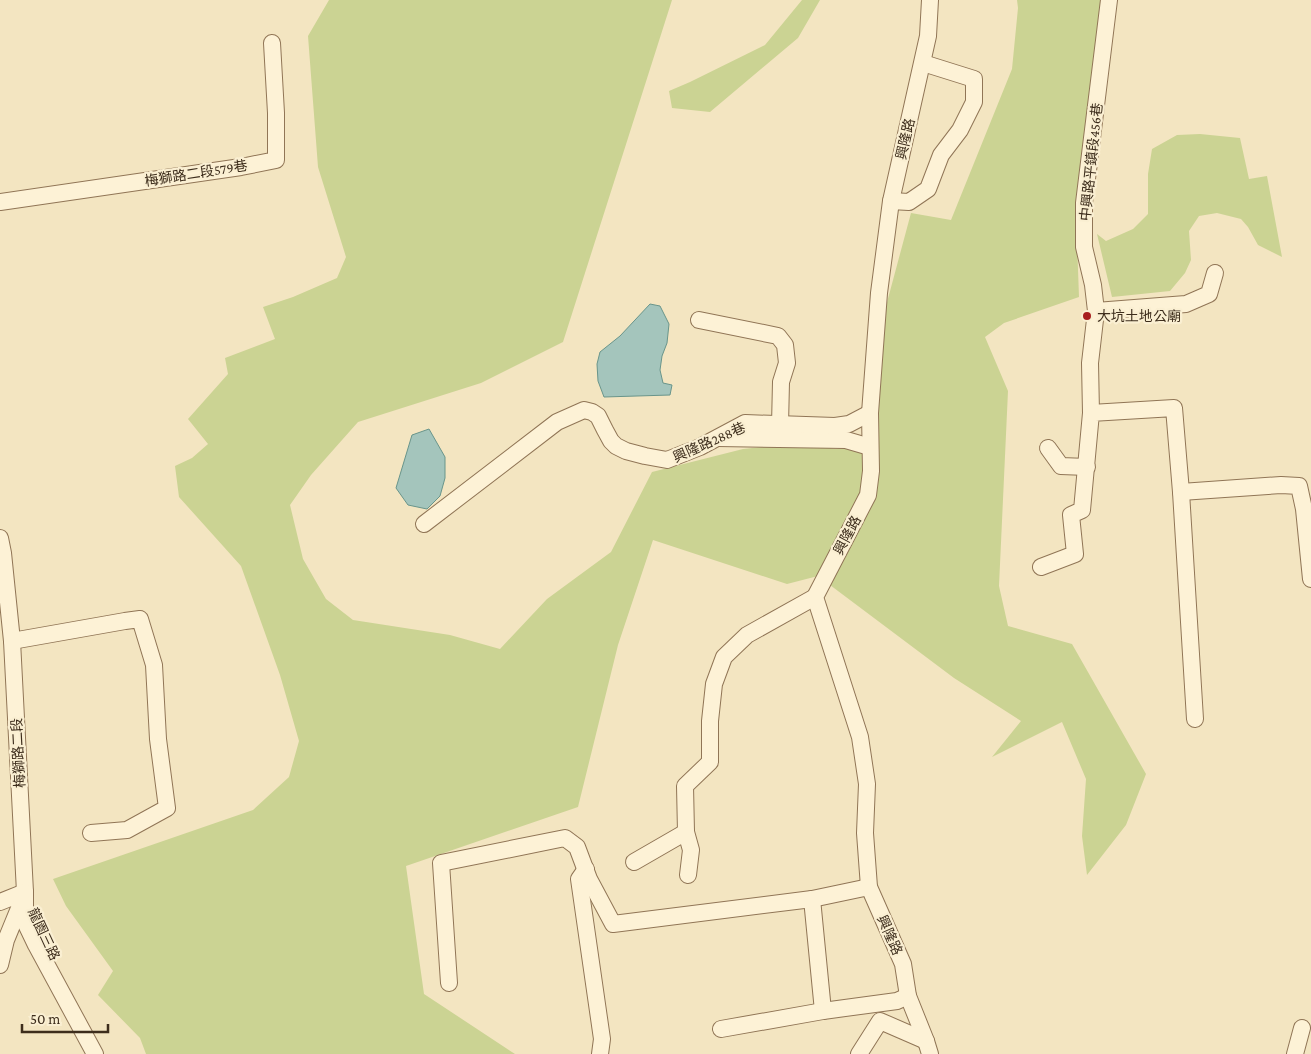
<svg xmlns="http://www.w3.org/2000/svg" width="1311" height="1054" font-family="'Crimson Pro','Noto Sans TC',serif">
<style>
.green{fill:#cbd393}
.water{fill:#a4c5bc;stroke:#69958b}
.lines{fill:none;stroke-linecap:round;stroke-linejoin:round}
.minor-casing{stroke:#907556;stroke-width:18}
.minor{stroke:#fdf2d6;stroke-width:16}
.poi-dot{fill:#a71e1e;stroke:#faefd2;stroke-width:2}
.labels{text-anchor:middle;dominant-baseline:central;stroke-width:4.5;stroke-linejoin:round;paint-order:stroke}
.street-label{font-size:14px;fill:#3d2d1c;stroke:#faefd2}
.poi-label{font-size:14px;fill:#3d2d1c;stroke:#faefd2;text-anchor:start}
</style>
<rect width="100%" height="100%" fill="#f3e5c1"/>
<g class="green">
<path d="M 329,0 L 672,0 L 563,342 L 481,383 L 358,422 L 311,475 L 290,505 L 303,559 L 326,599 L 353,620 L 450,635 L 500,649 L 547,599 L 611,552 L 652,472 L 743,449 L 802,443 L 836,449 L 874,443 L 882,321 L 911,213 L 951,220 L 1012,69 L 1018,8 L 1017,0 L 1105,0 L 1106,4 L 1076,213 L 1079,297 L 1004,323 L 985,337 L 1008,391 L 999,586 L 1008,626 L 1072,644 L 1146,774 L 1126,825 L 1087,875 L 1082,836 L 1086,779 L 1062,722 L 992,757 L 1021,721 L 954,678 L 818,576 L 787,584 L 653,540 L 618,645 L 578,807 L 406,866 L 424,994 L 515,1054 L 146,1054 L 140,1038 L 98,995 L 113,971 L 66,906 L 53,879 L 253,810 L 289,777 L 299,741 L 280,675 L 241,566 L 179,497 L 175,466 L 192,458 L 208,444 L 188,419 L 228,374 L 225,358 L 275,339 L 263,307 L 293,297 L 337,278 L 346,257 L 318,167 L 308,36 Z"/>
<path d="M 802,0 L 820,0 L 798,38 L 710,112 L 672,108 L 669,91 L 690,82 L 765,45 Z"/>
<path d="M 1200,134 L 1240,138 L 1249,179 L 1267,176 L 1282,257 L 1258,245 L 1248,227 L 1241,219 L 1217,213 L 1199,216 L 1189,231 L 1191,260 L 1185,273 L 1170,291 L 1112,297 L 1097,234 L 1106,241 L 1133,229 L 1148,214 L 1148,174 L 1152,149 L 1177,135 Z"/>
</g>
<g class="water">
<path d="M 650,304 L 660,306 L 669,324 L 667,343 L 662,356 L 660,370 L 663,383 L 672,385 L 670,395 L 604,397 L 598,381 L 597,364 L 600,352 L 620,336 Z"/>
<path d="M 429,429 L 445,457 L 445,478 L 440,496 L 427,509 L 408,505 L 396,488 L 412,435 Z"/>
</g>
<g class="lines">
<g class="minor-casing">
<g id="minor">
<path d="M 930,0 L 928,36 L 891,201 L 879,293 L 870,413 L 871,471 L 868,495 L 815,597 L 860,737 L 867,784 L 865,833 L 869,887 L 903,964 L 908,996 L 926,1041 L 930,1054"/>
<path d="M 891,201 L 909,202 L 928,189 L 941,155 L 960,130 L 974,102 L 974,79 L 923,63"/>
<path d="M 0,202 L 241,167 L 276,160 L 276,113 L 272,43"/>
<path d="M 1096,311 L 1186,304 L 1209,294 L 1215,273"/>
<path d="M 699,320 L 778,336 L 785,345 L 787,363 L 781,382 L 780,425"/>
<path d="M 1091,413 L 1090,363 L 1096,311 L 1093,285 L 1084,247 L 1084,203 L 1109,0"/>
<path d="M 718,438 L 846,440 L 870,447"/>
<path d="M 1048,448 L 1061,466 L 1087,467"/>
<path d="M 1181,492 L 1281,485 L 1299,486 L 1304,509 L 1311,579"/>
<path d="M 424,524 L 557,422 L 584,410 L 592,412 L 598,416 L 605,430 L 611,441 L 616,446 L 626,451 L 645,456 L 667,460 L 700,447 L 745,423 L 835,426 L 849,424 L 870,413"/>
<path d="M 0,538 L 3,553 L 12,641 L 25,892 L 25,922 L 36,945 L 95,1054"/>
<path d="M 1041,567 L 1075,554 L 1071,515 L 1082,510 L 1091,413 L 1174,408 L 1181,492 L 1195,719"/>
<path d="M 12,641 L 125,621 L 140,619 L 154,665 L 158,739 L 167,808 L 127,830 L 91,833"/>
<path d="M 634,862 L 686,832"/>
<path d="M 586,869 L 579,879 L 602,1039 L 600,1054"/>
<path d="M 688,875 L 691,850 L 686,832 L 685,786 L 710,762 L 710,721 L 714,684 L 724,657 L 747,635 L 815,597"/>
<path d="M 812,899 L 823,1011"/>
<path d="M 0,902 L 25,892"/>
<path d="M 0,965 L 6,940 L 22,901"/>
<path d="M 449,983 L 441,863 L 565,838 L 577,847 L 589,879 L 613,924 L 812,899 L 869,887"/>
<path d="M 721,1029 L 823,1011 L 897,1001 L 908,996"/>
<path d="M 859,1054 L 880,1021 L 926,1041"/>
<path d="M 1295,1054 L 1302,1028"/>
</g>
</g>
<use href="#minor" class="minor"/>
</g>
<circle class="poi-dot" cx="1087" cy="316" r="5"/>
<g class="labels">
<g class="street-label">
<text transform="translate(905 139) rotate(-77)">興隆路</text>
<text transform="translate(1091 162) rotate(-84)">中興路平鎮段456巷</text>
<text transform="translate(196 173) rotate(-9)">梅獅路二段579巷</text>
<text transform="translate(709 442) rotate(-24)">興隆路288巷</text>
<text transform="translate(847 535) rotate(-62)">興隆路</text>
<text transform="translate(18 753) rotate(-93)">梅獅路二段</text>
<text transform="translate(44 934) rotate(65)">龍園三路</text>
<text transform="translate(890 935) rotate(66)">興隆路</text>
</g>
<g class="poi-label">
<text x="1097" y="316">大坑土地公廟</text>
</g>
</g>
<path d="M22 1024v8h86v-8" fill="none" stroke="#3d2d1c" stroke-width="2.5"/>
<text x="30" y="1024" font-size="15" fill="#3d2d1c" stroke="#faefd2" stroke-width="4" paint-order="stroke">50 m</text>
</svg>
